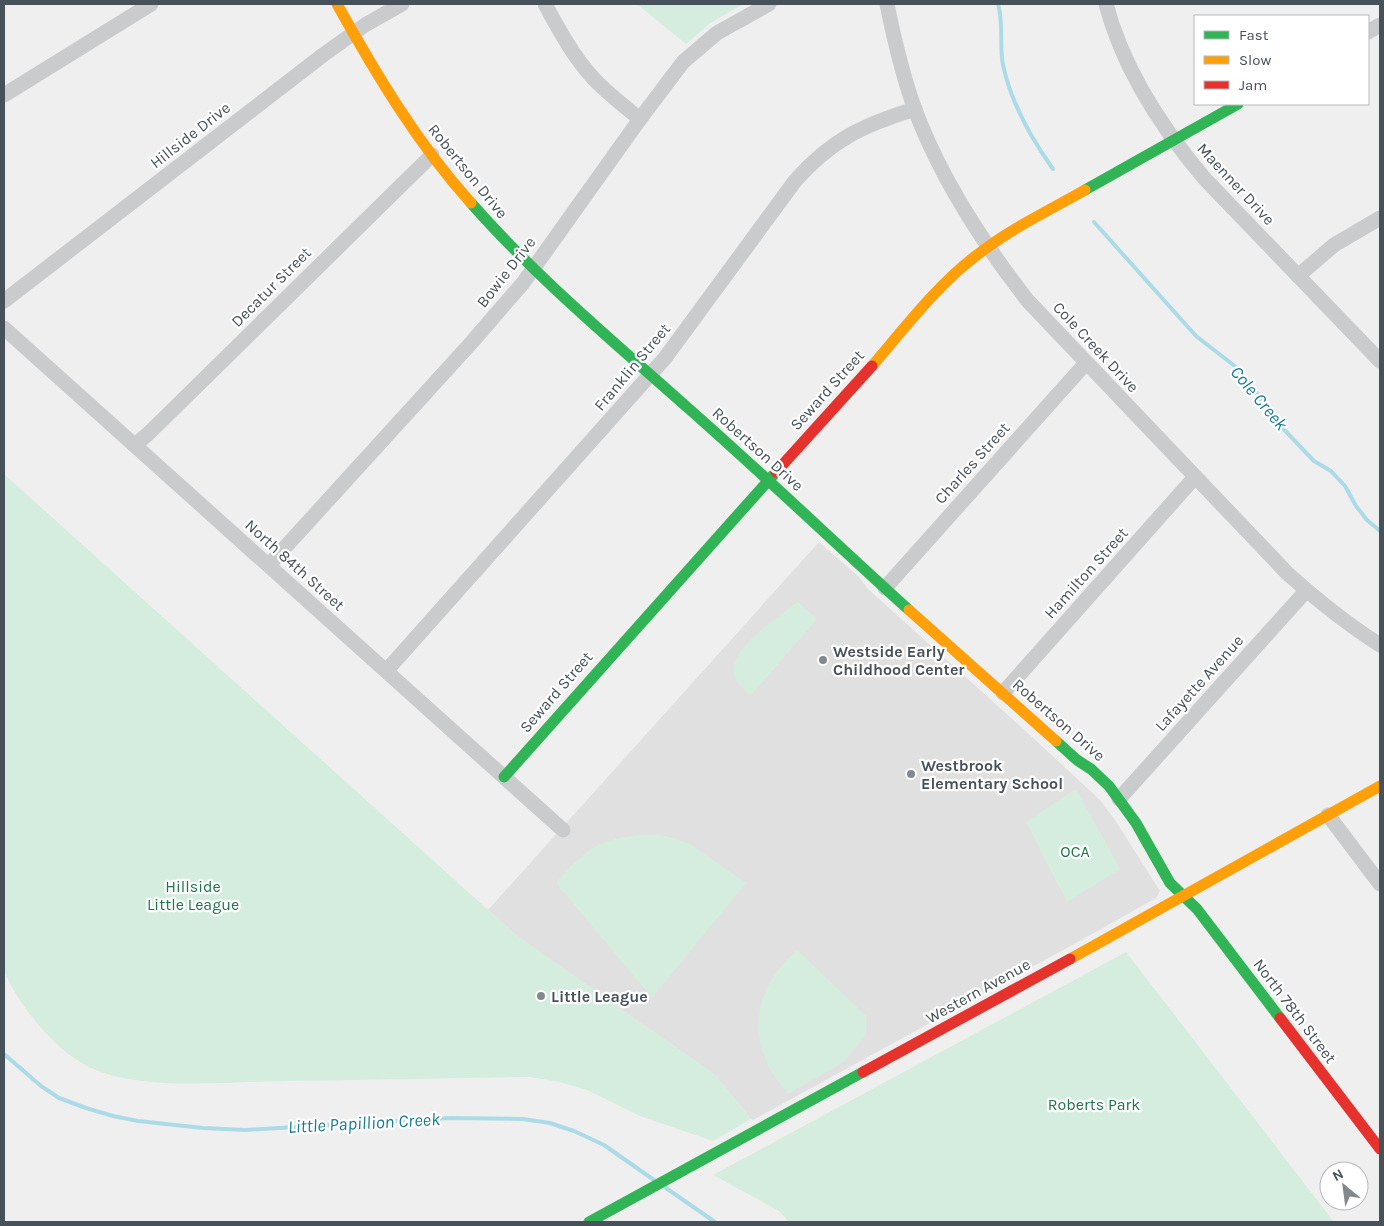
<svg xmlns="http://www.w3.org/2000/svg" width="1384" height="1226" font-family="Karla,sans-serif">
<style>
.education{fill:#e1e0e0}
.green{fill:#d5edde}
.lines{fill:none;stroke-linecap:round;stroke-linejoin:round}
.stream{stroke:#acdbe8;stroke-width:4}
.street{stroke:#c9cbcd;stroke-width:15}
.fast{stroke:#30b455;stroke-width:11}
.slow{stroke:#ff9f0a;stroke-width:11}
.jam{stroke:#e5322d;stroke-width:11}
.poi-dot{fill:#82888e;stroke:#fff;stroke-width:2}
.labels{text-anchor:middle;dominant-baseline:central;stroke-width:4.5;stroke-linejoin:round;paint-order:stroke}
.street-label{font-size:16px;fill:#47515a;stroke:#fff}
.poi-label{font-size:16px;font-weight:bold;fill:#47515a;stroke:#fff;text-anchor:start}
.park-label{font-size:16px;fill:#1d764a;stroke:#fff}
.water-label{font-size:18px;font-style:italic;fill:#167c97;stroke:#fff}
</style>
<rect width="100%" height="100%" fill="#efefef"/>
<path class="education" d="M 819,542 L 858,576 L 868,589 L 1032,737 L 1100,800 L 1115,820 L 1160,891 L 1156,898 L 1085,938 L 753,1120 L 751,1119 L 715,1075 L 517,936 L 488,910 Z"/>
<g class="green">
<path d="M 637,4 L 743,4 L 709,24 L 686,44 Z"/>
<path d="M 4,474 L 517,936 L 715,1075 L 751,1119 L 713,1141 L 640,1116 L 587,1090 L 560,1082 L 530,1077 C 447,1078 365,1080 283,1081 C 228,1082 141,1091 91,1068 C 55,1051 19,1006 4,971 Z"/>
<path d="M 798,602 L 817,619 L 750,696 C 744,689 735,682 734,673 C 730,647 780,616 798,602 Z"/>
<path d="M 1076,789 L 1120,869 L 1067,902 L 1026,822 Z"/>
<path d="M 659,834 L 690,844 L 746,883 L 652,998 L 556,883 C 567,870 585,850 601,844 C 619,836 639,835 659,834 Z"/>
<path d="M 797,950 L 866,1016 L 866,1034 L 844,1062 L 788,1094 C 781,1084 773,1076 768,1065 C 747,1022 763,979 797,950 Z"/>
<path d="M 1126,952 L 1334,1222 L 789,1222 L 779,1211 L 713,1175 Z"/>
</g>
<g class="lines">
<g class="stream">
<path d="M 998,4 C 1004,23 999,45 1003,65 C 1011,103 1031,138 1053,169"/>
<path d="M 1094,222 L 1196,336 L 1236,367 L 1250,383 L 1272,417 L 1314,461 L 1331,471 L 1345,486 L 1356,506 L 1367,520 L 1380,531"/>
<path d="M 4,1054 L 41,1086 L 59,1098 L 86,1108 L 113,1116 L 138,1121 L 203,1128 L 245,1130 L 450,1118 L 523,1119 L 550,1123 L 574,1131 L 604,1145 L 654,1180"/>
<path d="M 666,1188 L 715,1222"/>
</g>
<g class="street">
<path d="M 545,4 C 559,30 573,56 593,78 C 607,93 624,106 640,119"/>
<path d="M 887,4 C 894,39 902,73 914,107 C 940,178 982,242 1028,301 L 1287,573 C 1317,600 1347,624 1380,645"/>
<path d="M 1106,4 C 1123,69 1161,127 1204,178 L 1380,361"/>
<path d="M 1368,32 L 1380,25"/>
<path d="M 4,95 L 151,4"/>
<path d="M 1298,276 L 1334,245 L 1380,218"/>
<path d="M 4,301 L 323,55 L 365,25 L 402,4"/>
<path d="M 4,328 L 563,830"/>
<path d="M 135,445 L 148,434 L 432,155"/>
<path d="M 269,565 L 472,342 L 523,283 L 640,119 L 683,62 L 717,33 L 769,4"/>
<path d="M 885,588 L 1086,363"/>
<path d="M 387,670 L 665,358 L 795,181 C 831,140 863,125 915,109"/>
<path d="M 1003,693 L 1195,477"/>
<path d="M 1119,799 L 1306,591"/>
<path d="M 1328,815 L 1380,884"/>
</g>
<g class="fast">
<path d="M 1085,190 L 1238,104"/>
<path d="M 471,203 C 537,278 614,342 688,408 C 763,474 835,543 909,610"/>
<path d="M 1056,741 L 1077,760 L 1091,769 L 1109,786 L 1136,823 L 1170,883 L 1197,909 L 1280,1018"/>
<path d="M 504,777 L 776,472"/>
<path d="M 589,1222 L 863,1072"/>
</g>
<g class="slow">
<path d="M 337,4 C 376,74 417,143 471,203"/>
<path d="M 872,366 C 903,330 939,283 977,255 C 1010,229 1048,211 1085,190"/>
<path d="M 909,610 L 1056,741"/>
<path d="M 1070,959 L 1380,786"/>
</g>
<g class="jam">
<path d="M 776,472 L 872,366"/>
<path d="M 1280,1018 L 1380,1149"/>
<path d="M 863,1072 L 1070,959"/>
</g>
</g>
<g class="poi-dot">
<circle cx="823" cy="660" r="5"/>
<circle cx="911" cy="774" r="5"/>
<circle cx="541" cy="996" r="5"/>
</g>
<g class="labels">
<g class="street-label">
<text transform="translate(190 135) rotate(-38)">Hillside Drive</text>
<text transform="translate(468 171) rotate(51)">Robertson Drive</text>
<text transform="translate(1236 184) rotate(47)">Maenner Drive</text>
<text transform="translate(506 272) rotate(-52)">Bowie Drive</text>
<text transform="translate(271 287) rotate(-45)">Decatur Street</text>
<text transform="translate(1096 347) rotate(47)">Cole Creek Drive</text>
<text transform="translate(632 367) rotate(-50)">Franklin Street</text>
<text transform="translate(827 390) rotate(-48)">Seward Street</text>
<text transform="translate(758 449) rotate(42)">Robertson Drive</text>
<text transform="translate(972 463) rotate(-48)">Charles Street</text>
<text transform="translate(295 565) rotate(42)">North 84th Street</text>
<text transform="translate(1086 573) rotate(-48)">Hamilton Street</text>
<text transform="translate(1199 683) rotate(-48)">Lafayette Avenue</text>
<text transform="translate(556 692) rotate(-49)">Seward Street</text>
<text transform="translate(1059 720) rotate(41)">Robertson Drive</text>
<text transform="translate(978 991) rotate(-29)">Western Avenue</text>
<text transform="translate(1295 1011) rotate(53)">North 78th Street</text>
</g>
<g class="poi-label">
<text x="833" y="651">Westside Early<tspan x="833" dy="18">Childhood Center</tspan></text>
<text x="921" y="765">Westbrook<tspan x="921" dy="18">Elementary School</tspan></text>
<text x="551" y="996">Little League</text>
</g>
<g class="park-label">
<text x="1075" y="851">OCA</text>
<text x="193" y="886">Hillside<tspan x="193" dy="18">Little League</tspan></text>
<text x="1094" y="1104">Roberts Park</text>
</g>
<g class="water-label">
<text transform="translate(1259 398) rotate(50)">Cole Creek</text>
<text transform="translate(364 1123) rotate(-3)">Little Papillion Creek</text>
</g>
</g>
<rect width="1384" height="1226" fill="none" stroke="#47515a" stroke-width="10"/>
<rect x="1194" y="15" width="175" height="90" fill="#ffffff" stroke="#b5b9bd"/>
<rect x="1204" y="31" width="25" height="8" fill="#30b455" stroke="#b5b9bd"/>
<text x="1239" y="40" font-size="15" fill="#47515a">Fast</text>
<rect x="1204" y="56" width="25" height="8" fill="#ff9f0a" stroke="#b5b9bd"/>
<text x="1239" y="65" font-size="15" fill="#47515a">Slow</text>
<rect x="1204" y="81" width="25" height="8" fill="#e5322d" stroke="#b5b9bd"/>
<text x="1239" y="90" font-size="15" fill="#47515a">Jam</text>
<g transform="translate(1344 1186) rotate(331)"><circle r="24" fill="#ffffff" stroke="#b5b9bd"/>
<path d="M0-4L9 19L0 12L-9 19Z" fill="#82888e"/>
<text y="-8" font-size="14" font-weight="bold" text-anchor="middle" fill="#47515a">N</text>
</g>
</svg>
